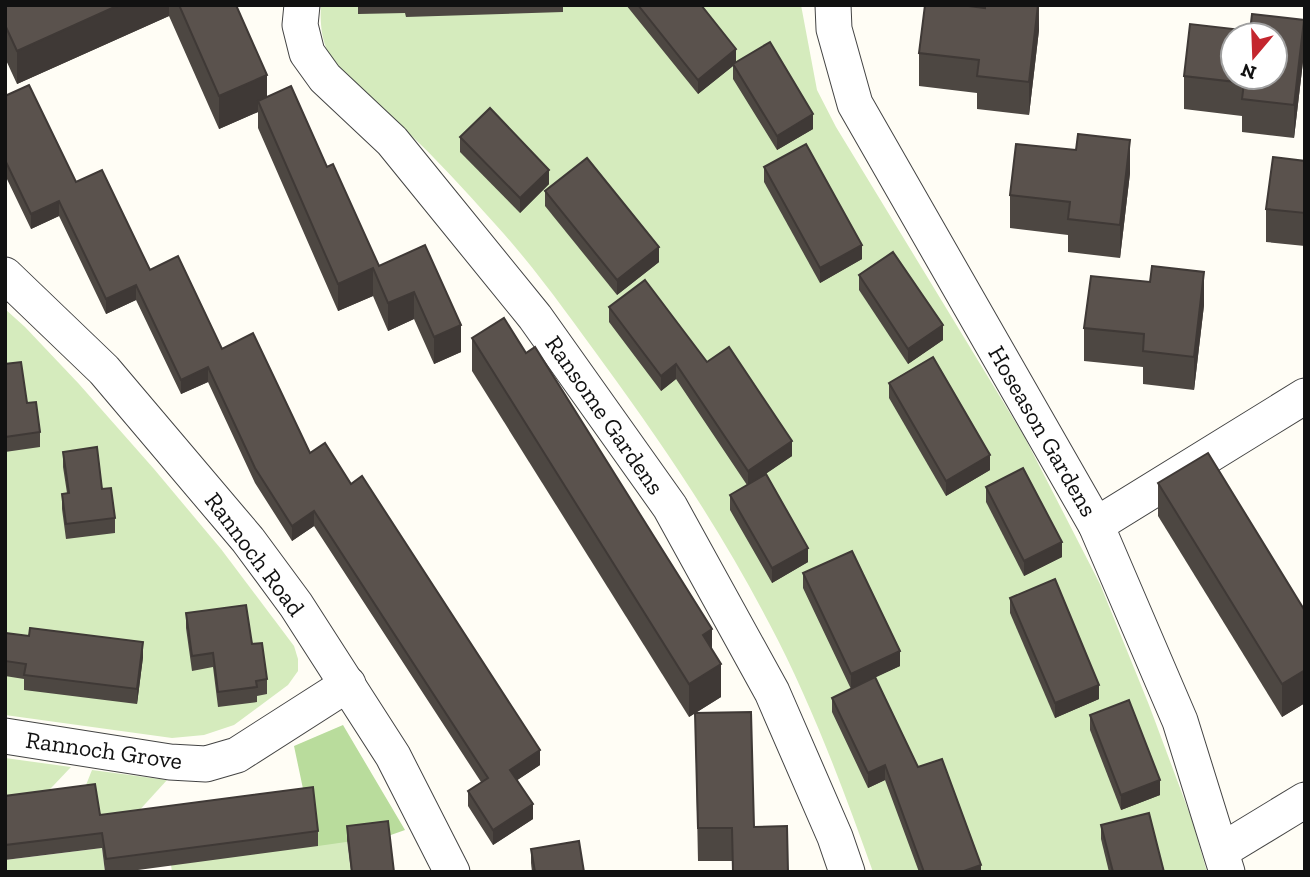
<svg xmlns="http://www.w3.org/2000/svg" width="1310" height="877" font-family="'Zilla Slab',serif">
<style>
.green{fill:#d5ebbd}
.forest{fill:#b9dc9c}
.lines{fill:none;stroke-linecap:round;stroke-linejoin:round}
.minor-casing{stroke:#444;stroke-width:37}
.minor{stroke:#fff;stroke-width:35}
.wall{fill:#4d4742}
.shaded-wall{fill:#3f3936}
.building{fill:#5a524d;stroke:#3f3936;stroke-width:2;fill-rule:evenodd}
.labels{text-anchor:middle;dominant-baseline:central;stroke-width:7;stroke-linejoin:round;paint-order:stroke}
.street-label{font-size:24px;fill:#111;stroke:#fff}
</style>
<rect width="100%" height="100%" fill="#fffdf5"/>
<g class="green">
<path d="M 321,5 L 801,5 L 817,90 L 836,127 L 1024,436 L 1100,584 L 1149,705 L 1192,820 L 1207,872 L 873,872 C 843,788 811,702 769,623 C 722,532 664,446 604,364 C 572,320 540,275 504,234 C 476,203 447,170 417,141 C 388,113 347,89 328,52 C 321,38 320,20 321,5 Z"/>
<path d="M 5,309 L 25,327 L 79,384 L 154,469 L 221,549 L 294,646 L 298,659 L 298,671 L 288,685 L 234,725 L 204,735 L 172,738 L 5,715 Z"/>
<path d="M 5,758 L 71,767 L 34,806 L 5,810 Z"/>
<path d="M 92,770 L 167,780 L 125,826 L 100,830 L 80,800 Z"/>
<path d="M 347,840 L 351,872 L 172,872 L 171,865 Z"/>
<path d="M 102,848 L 105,872 L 5,872 L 5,860 Z"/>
</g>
<path class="forest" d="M 343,725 L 405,830 L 388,836 L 318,846 L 313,802 L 306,803 L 294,746 Z"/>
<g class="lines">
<g class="minor-casing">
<g id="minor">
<path d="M 302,5 L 300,25 L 307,53 L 325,78 L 392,141 L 535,317 L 670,507 L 772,692 L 835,837 L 847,872"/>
<path d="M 833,5 L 834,29 L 855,104 L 1096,525 L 1180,721 L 1227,872"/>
<path d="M 5,275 L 104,370 L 248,540 L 296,605 L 393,756 L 452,872"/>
<path d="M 1096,525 L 1305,396"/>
<path d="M 5,736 L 170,762 L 206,764 L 237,755 L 348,684"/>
<path d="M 1221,851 L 1305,800"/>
</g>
</g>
<use href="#minor" class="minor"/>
</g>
<g class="wall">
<path d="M 5,5 L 236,5 L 267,97 L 327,167 L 379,266 L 425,245 L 461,352 L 434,364 L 414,319 L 388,331 L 373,296 L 338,311 L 258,128 L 258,112 L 219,129 L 169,16 L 17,84 L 5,58 Z"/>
<path d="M 358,5 L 563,5 L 563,12 L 406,17 L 405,13 L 358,14 Z"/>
<path d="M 626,5 L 701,5 L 736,62 L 813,129 L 777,150 L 733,79 L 733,66 L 698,94 Z"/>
<path d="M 1039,5 L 1039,30 L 1029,115 L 977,109 L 977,93 L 919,86 L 919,53 L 985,8 Z"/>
<path d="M 1304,53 L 1294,138 L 1242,132 L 1242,116 L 1184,109 L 1184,76 Z"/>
<path d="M 5,96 L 76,182 L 150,270 L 222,349 L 310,453 L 351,484 L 540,765 L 517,780 L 533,819 L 493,845 L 468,806 L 468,791 L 481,782 L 314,526 L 292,541 L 255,483 L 208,382 L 181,394 L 136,300 L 106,314 L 59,216 L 31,229 L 5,175 Z"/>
<path d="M 460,137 L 549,184 L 520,213 L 460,152 Z"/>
<path d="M 1305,161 L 1305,246 L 1266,242 L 1266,209 Z"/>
<path d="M 764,167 L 862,259 L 820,283 L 764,182 Z"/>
<path d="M 1130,173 L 1120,258 L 1068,252 L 1068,235 L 1010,228 L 1010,195 Z"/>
<path d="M 545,191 L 659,262 L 617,295 L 545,206 Z"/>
<path d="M 859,275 L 943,340 L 908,364 L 859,290 Z"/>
<path d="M 1204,305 L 1194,390 L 1143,384 L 1143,367 L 1084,361 L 1084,328 Z"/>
<path d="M 609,307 L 707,362 L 792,456 L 759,478 L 808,562 L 772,583 L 730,510 L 730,495 L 747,485 L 676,379 L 661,391 L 609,322 Z"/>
<path d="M 472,338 L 721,697 L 689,717 L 472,371 Z"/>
<path d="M 5,364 L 40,432 L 40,447 L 5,452 Z"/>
<path d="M 889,383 L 990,470 L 946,496 L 889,398 Z"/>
<path d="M 63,452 L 102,489 L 115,518 L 115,533 L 66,539 L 62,509 L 62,494 L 67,493 L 63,467 Z"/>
<path d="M 1158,483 L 1305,611 L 1305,703 L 1282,717 L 1158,516 Z"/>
<path d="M 986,487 L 1062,557 L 1024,576 L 986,502 Z"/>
<path d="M 803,573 L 900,666 L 875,677 L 918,767 L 981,872 L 919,872 L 885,780 L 868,788 L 832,712 L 832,698 L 851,689 L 803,588 Z"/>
<path d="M 1010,598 L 1099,699 L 1055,718 L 1010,613 Z"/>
<path d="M 186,613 L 252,644 L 267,679 L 267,694 L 257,696 L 257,702 L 218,707 L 213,667 L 192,671 L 186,628 Z"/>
<path d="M 5,633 L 143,657 L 137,704 L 24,690 L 24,679 L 5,676 Z"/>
<path d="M 695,713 L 754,827 L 788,872 L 732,872 L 732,861 L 698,861 Z"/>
<path d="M 1090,715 L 1160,795 L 1121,810 L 1090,730 Z"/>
<path d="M 5,796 L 100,815 L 318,831 L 318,846 L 123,872 L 105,872 L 102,848 L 5,860 Z"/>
<path d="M 1101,825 L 1164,872 L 1109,872 L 1101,839 Z"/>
<path d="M 347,826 L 394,872 L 351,872 L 347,840 Z"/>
<path d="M 531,849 L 584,872 L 532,872 L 531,863 Z"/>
</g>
<g class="shaded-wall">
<path d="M 119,5 L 169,5 L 169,16 L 17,84 L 17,51 Z"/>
<path d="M 1038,5 L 1039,30 L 1029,115 L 1029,82 Z"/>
<path d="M 1304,20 L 1304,53 L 1294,138 L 1294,105 Z"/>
<path d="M 736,49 L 736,64 L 733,64 L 733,66 L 698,94 L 698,80 Z"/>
<path d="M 267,75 L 267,108 L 258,101 L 258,112 L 219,129 L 219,96 Z"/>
<path d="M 813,114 L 813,129 L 777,150 L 777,136 Z"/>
<path d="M 1130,140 L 1130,173 L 1120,258 L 1120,225 Z"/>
<path d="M 549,170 L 549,184 L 520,213 L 520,198 Z"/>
<path d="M 59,201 L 59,216 L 31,229 L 31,214 Z"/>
<path d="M 862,245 L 862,259 L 820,283 L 820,268 Z"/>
<path d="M 659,247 L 659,262 L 617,295 L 617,280 Z"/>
<path d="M 373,268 L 373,296 L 338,311 L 338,284 Z"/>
<path d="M 1204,272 L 1204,305 L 1194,390 L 1194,357 Z"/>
<path d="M 136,285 L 136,300 L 106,314 L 106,299 Z"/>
<path d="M 414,292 L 414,319 L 388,331 L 388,303 Z"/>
<path d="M 461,325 L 461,352 L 434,364 L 434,337 Z"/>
<path d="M 943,325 L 943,340 L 908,364 L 908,349 Z"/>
<path d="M 676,364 L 676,379 L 661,391 L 661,376 Z"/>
<path d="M 208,367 L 208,382 L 181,394 L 181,380 Z"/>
<path d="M 792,441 L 792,456 L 748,486 L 748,471 Z"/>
<path d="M 990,455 L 990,470 L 946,496 L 946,481 Z"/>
<path d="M 314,511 L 314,526 L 292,541 L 292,526 Z"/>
<path d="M 1062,542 L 1062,557 L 1024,576 L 1024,561 Z"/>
<path d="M 808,548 L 808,562 L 772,583 L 772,568 Z"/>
<path d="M 712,629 L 712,662 L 703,635 Z"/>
<path d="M 143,642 L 143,657 L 137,704 L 137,689 Z"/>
<path d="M 900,651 L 900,666 L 851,689 L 851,674 Z"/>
<path d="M 721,664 L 721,697 L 689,717 L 689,684 Z"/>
<path d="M 1305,670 L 1305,703 L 1282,717 L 1282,684 Z"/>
<path d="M 1099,685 L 1099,699 L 1055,718 L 1055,703 Z"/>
<path d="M 540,750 L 540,765 L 510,785 L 510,770 Z"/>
<path d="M 885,765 L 885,780 L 868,788 L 868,773 Z"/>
<path d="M 1160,780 L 1160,795 L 1121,810 L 1121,795 Z"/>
<path d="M 533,804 L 533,819 L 493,845 L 493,830 Z"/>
<path d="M 981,865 L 981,872 L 961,872 Z"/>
</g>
<g class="building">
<path d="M 5,5 L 119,5 L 17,51 L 5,25 Z"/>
<path d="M 179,5 L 236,5 L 267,75 L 219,96 Z"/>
<path d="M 638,5 L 701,5 L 736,49 L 698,80 Z"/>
<path d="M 925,5 L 961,5 L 985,8 L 985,5 L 1038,5 L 1029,82 L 977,76 L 979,60 L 919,53 Z"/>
<path d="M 1252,14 L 1304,20 L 1294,105 L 1242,99 L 1244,83 L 1184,76 L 1190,24 L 1250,31 ZM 1233,35 L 1275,35 L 1275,77 L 1233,77 Z"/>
<path d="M 770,42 L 813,114 L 777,136 L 733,64 Z"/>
<path d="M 29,85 L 76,182 L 102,170 L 150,270 L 178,256 L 222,349 L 253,333 L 310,453 L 325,443 L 351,484 L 362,476 L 540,750 L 510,770 L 533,804 L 493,830 L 468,791 L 488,778 L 314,511 L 292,526 L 255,468 L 208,367 L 181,380 L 136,285 L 106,299 L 59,201 L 31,214 L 5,160 L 5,96 Z"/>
<path d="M 291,86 L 327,167 L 333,164 L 379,266 L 425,245 L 461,325 L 434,337 L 414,292 L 388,303 L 373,268 L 338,284 L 258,101 Z"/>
<path d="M 490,108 L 549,170 L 520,198 L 460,137 Z"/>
<path d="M 1078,134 L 1130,140 L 1120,225 L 1068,219 L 1070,202 L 1010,195 L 1016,144 L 1076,150 Z"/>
<path d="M 806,144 L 862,245 L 820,268 L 764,167 Z"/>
<path d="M 1273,157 L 1305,161 L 1305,213 L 1266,209 Z"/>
<path d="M 587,158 L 659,247 L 617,280 L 545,191 Z"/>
<path d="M 893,252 L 943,325 L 908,349 L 859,275 Z"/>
<path d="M 1152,266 L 1204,272 L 1194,357 L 1143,351 L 1144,334 L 1084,328 L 1091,276 L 1150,282 Z"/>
<path d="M 645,280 L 707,362 L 729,347 L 792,441 L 748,471 L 676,364 L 661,376 L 609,307 Z"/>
<path d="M 504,318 L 526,353 L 535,347 L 712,629 L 703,635 L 721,664 L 689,684 L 472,338 Z"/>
<path d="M 933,357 L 990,455 L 946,481 L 889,383 Z"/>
<path d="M 21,362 L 27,403 L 36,402 L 40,432 L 5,437 L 5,364 Z"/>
<path d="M 97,447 L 102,489 L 111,488 L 115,518 L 66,524 L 62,494 L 69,493 L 63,452 Z"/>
<path d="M 1208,453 L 1305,611 L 1305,670 L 1282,684 L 1158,483 Z"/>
<path d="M 1023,468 L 1062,542 L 1024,561 L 986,487 Z"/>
<path d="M 766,474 L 808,548 L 772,568 L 730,495 Z"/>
<path d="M 852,551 L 900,651 L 851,674 L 803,573 Z"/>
<path d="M 1055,579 L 1099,685 L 1055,703 L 1010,598 Z"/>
<path d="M 246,605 L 252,644 L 262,643 L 267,679 L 256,681 L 257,687 L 218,692 L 213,653 L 192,656 L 186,613 Z"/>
<path d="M 30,628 L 143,642 L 137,689 L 24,675 L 26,664 L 5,661 L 5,633 L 29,636 Z"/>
<path d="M 875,677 L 918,767 L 942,759 L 981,865 L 961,872 L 924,872 L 885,765 L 868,773 L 832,698 Z"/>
<path d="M 1129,700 L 1160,780 L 1121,795 L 1090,715 Z"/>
<path d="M 751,712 L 754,827 L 787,826 L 788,872 L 733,872 L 732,828 L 698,828 L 695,713 Z"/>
<path d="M 95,784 L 100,815 L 313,787 L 318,831 L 106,859 L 102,833 L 5,845 L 5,796 Z"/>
<path d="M 1149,813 L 1164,872 L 1113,872 L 1101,825 Z"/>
<path d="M 388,821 L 394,872 L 352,872 L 347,826 Z"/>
<path d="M 579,841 L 584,872 L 535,872 L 531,849 Z"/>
</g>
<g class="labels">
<g class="street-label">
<text transform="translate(605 415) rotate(55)">Ransome Gardens</text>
<text transform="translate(1043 431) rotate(60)">Hoseason Gardens</text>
<text transform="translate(255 554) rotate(53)">Rannoch Road</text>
<text transform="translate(104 750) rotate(8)">Rannoch Grove</text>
</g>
</g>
<rect width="1310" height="877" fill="none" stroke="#111111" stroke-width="14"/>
<g transform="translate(1254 56) rotate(199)"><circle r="33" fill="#ffffff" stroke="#a0a0a0" stroke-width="2"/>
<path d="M0-5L12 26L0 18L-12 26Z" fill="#c4262e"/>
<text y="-10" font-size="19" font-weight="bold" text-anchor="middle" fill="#111111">N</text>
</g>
</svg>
